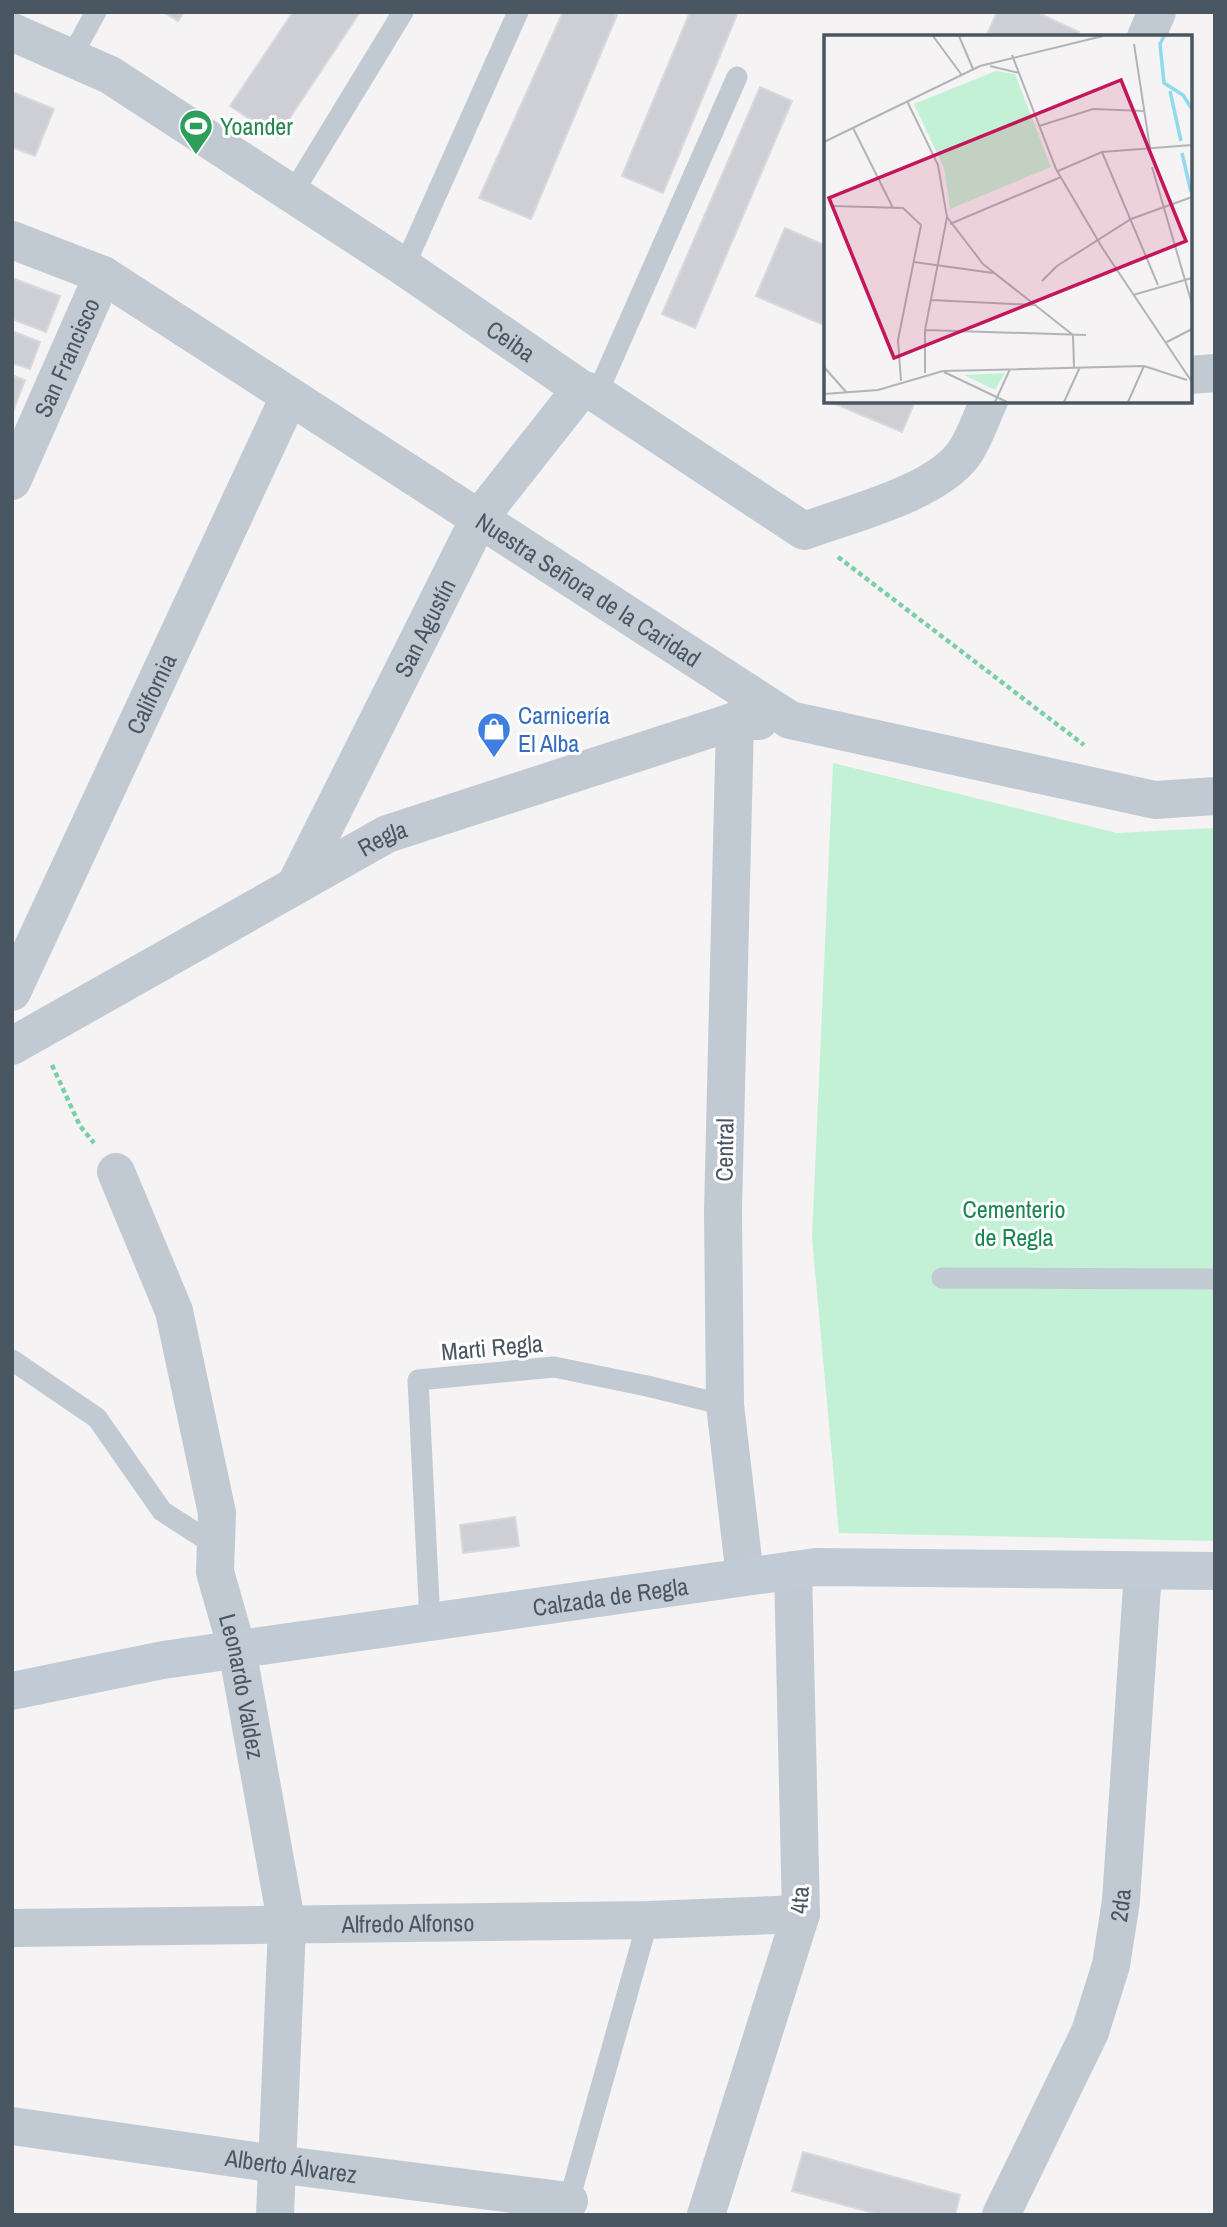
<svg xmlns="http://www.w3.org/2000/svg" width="1227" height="2227" font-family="'Archivo Narrow',sans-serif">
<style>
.green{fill:#c3f1d5}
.building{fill:#cdcfd5;stroke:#d7d9de;stroke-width:2}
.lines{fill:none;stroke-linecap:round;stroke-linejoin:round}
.path{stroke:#7ad0a6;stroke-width:4.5;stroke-dasharray:5 3.5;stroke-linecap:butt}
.lane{stroke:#c1cad2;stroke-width:21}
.street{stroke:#c1cad2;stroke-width:38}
.secondary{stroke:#c1cbd6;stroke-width:38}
.labels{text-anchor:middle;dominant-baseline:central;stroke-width:6;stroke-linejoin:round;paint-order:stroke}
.leisure-label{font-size:24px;fill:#27864d;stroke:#fff;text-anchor:start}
.street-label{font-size:24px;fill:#4a5661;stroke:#fff}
.shop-label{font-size:24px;fill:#366cbe;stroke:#fff;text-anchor:start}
.park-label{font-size:24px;fill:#17864f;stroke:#fff}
.inset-river{fill:none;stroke:#90daee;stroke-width:3.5}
.inset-road{fill:none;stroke:#b1b4b9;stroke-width:2}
.view{fill:#c2185b;fill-opacity:0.15;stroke:#c2185b;stroke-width:3.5}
.inset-edge{fill:none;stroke:#4a5661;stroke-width:3.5}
</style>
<rect width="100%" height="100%" fill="#f5f3f3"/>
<path class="green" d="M 833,763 L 1117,833 L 1215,828 L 1215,1541 L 839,1533 L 812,1238 Z"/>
<g class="building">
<path d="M 163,12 L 184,12 L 178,21 Z"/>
<path d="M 293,12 L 360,12 L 277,137 L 230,106 Z"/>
<path d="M 563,12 L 611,12 L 617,15 L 531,219 L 479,198 Z"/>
<path d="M 690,12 L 738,12 L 663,193 L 622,176 Z"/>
<path d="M 997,12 L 1036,12 L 1079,32 L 1077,37 L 986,37 Z"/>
<path d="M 760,87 L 792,101 L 695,328 L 662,314 Z"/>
<path d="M 12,92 L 54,109 L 35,156 L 12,147 Z"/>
<path d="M 785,228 L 826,246 L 826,326 L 756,296 Z"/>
<path d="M 12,278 L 60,296 L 46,332 L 12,319 Z"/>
<path d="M 12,331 L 40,342 L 30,369 L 12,363 Z"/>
<path d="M 12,375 L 25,380 L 12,414 Z"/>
<path d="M 834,401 L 915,401 L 902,432 L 833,403 Z"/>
<path d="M 515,1517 L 519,1546 L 463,1553 L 460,1525 Z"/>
<path d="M 803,2152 L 960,2195 L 955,2215 L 881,2215 L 792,2191 Z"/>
</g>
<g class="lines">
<g class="path">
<path d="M 838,557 L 1084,745"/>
<path d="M 52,1065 L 80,1126 L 94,1143"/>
</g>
<g class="lane">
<path d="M 71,57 L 96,12"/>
<path d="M 292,194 L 403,12"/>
<path d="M 404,267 L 518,12"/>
<path d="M 597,394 L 737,77"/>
<path d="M 942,1278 L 1215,1279"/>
<path d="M 12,1360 L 97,1418 L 162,1511 L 216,1546"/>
<path d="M 430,1622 L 418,1380 L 554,1367 L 647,1386 L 725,1405"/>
<path d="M 567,2208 L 648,1920"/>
</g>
<g class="street">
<path id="s1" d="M 12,32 L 110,75 L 404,267 L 581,389 L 597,394 L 804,531 C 850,514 933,494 963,455 C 974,440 981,418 989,401"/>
<path d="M 1146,37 L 1157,12"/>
<path id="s2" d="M 12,240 L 103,275 L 790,720 L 1155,800 L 1215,796"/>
<path d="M 1190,375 L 1215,373"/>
<path id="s3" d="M 12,481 L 103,275"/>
<path d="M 735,721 L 723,1211 L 725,1405 L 745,1577"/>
<path id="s4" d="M 295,886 L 480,517 L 581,389"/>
<path id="s5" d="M 12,992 L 289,397"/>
<path id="s6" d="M 12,1046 L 387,834 L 735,721 L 759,721"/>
<path id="s7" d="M 116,1172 L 174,1311 L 217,1513 L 215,1572 L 237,1649 L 287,1926 L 275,2215"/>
<path id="s8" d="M 12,1928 L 648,1920 L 801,1914"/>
<path id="s9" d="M 12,2126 L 276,2164 L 569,2201"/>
<path d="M 706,2215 L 801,1914 L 793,1570"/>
<path id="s10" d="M 1001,2215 L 1090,2032 L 1111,1965 L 1121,1901 L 1143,1571"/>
</g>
<path class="secondary" id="s11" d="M 12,1691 L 163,1660 L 816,1567 L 1215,1571"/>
</g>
<defs>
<g id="stadium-pin" transform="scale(1.75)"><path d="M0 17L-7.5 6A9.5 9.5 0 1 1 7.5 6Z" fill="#2e9e5b" stroke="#fff"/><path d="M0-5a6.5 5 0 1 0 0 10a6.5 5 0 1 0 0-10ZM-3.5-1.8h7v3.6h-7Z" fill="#fff"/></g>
<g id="shop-pin" transform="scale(1.75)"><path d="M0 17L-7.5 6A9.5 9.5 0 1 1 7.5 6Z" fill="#3f7fe0" stroke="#fff"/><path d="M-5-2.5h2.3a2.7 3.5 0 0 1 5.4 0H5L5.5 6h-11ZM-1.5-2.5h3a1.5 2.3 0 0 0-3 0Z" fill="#fff"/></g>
</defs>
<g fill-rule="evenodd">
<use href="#stadium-pin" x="196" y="126"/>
<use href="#shop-pin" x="494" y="729"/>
</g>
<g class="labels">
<g class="leisure-label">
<text x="220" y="126">Yoander</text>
</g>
<g class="street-label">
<text stroke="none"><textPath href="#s1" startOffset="588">Ceiba</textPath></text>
<text stroke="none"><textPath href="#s3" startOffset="135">San Francisco</textPath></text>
<text stroke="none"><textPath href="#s2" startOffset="676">Nuestra Señora de la Caridad</textPath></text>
<text stroke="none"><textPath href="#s4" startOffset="289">San Agustín</textPath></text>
<text stroke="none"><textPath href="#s5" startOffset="329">California</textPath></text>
<text stroke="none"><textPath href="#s6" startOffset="425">Regla</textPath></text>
<text transform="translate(724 1150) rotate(-89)">Central</text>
<text transform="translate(492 1347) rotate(-5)">Marti Regla</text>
<text stroke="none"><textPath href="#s11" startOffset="606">Calzada de Regla</textPath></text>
<text stroke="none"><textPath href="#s7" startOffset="534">Leonardo Valdez</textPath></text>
<text transform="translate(799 1900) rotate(-87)">4ta</text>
<text stroke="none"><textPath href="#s10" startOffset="334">2da</textPath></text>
<text stroke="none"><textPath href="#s8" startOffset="396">Alfredo Alfonso</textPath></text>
<text stroke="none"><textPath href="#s9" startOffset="282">Alberto Álvarez</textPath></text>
</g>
<g class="shop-label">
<text x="518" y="715">Carnicería<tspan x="518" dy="28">El Alba</tspan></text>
</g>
<g class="park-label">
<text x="1014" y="1209">Cementerio<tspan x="1014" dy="28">de Regla</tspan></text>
</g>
</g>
<g transform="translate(824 35)">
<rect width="368" height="368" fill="#f5f3f3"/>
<path d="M 172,36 L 191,39 L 227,132 L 126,174 L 120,133 L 90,69 ZM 181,338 L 171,355 L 140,340 Z" fill="#c3f1d5"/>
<path class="inset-river" d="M 340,1 L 336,9 L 340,48 L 359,60 L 368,74M 346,56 L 357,106M 358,118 L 367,157"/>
<path class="inset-road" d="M 109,1 L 137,39M 135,1 L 149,34M 310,9 L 326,113M 188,20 L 232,134 L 279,214 L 368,347M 166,31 L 195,38M 83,66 L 114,130 L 123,182 L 101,295 L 101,338M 215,91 L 269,74 L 320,76M 29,93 L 69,173M 0,107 L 156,31 L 279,1M 278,117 L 334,250M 328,132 L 368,269M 234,136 L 278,117 L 368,110M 9,171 L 79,173 L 97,190 L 74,305 L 77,346M 123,182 L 159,229 L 249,300 L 250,332M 126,189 L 237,142M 90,227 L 169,238M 218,246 L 233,231 L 307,184 L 368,162M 309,260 L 368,243M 107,265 L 211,270M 101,295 L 262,300M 341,308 L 368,294M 0,332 L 23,358M 120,337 L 183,367M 0,359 L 54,355 L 119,336 L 320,331 L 363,345M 171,367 L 186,334M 240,367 L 256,332M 304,367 L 320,331"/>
<path class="view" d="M 297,45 L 362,206 L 70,323 L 5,163 Z"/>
<rect width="368" height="368" class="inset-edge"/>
</g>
<rect width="1227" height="2227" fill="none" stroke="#4a5661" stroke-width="28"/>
</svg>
